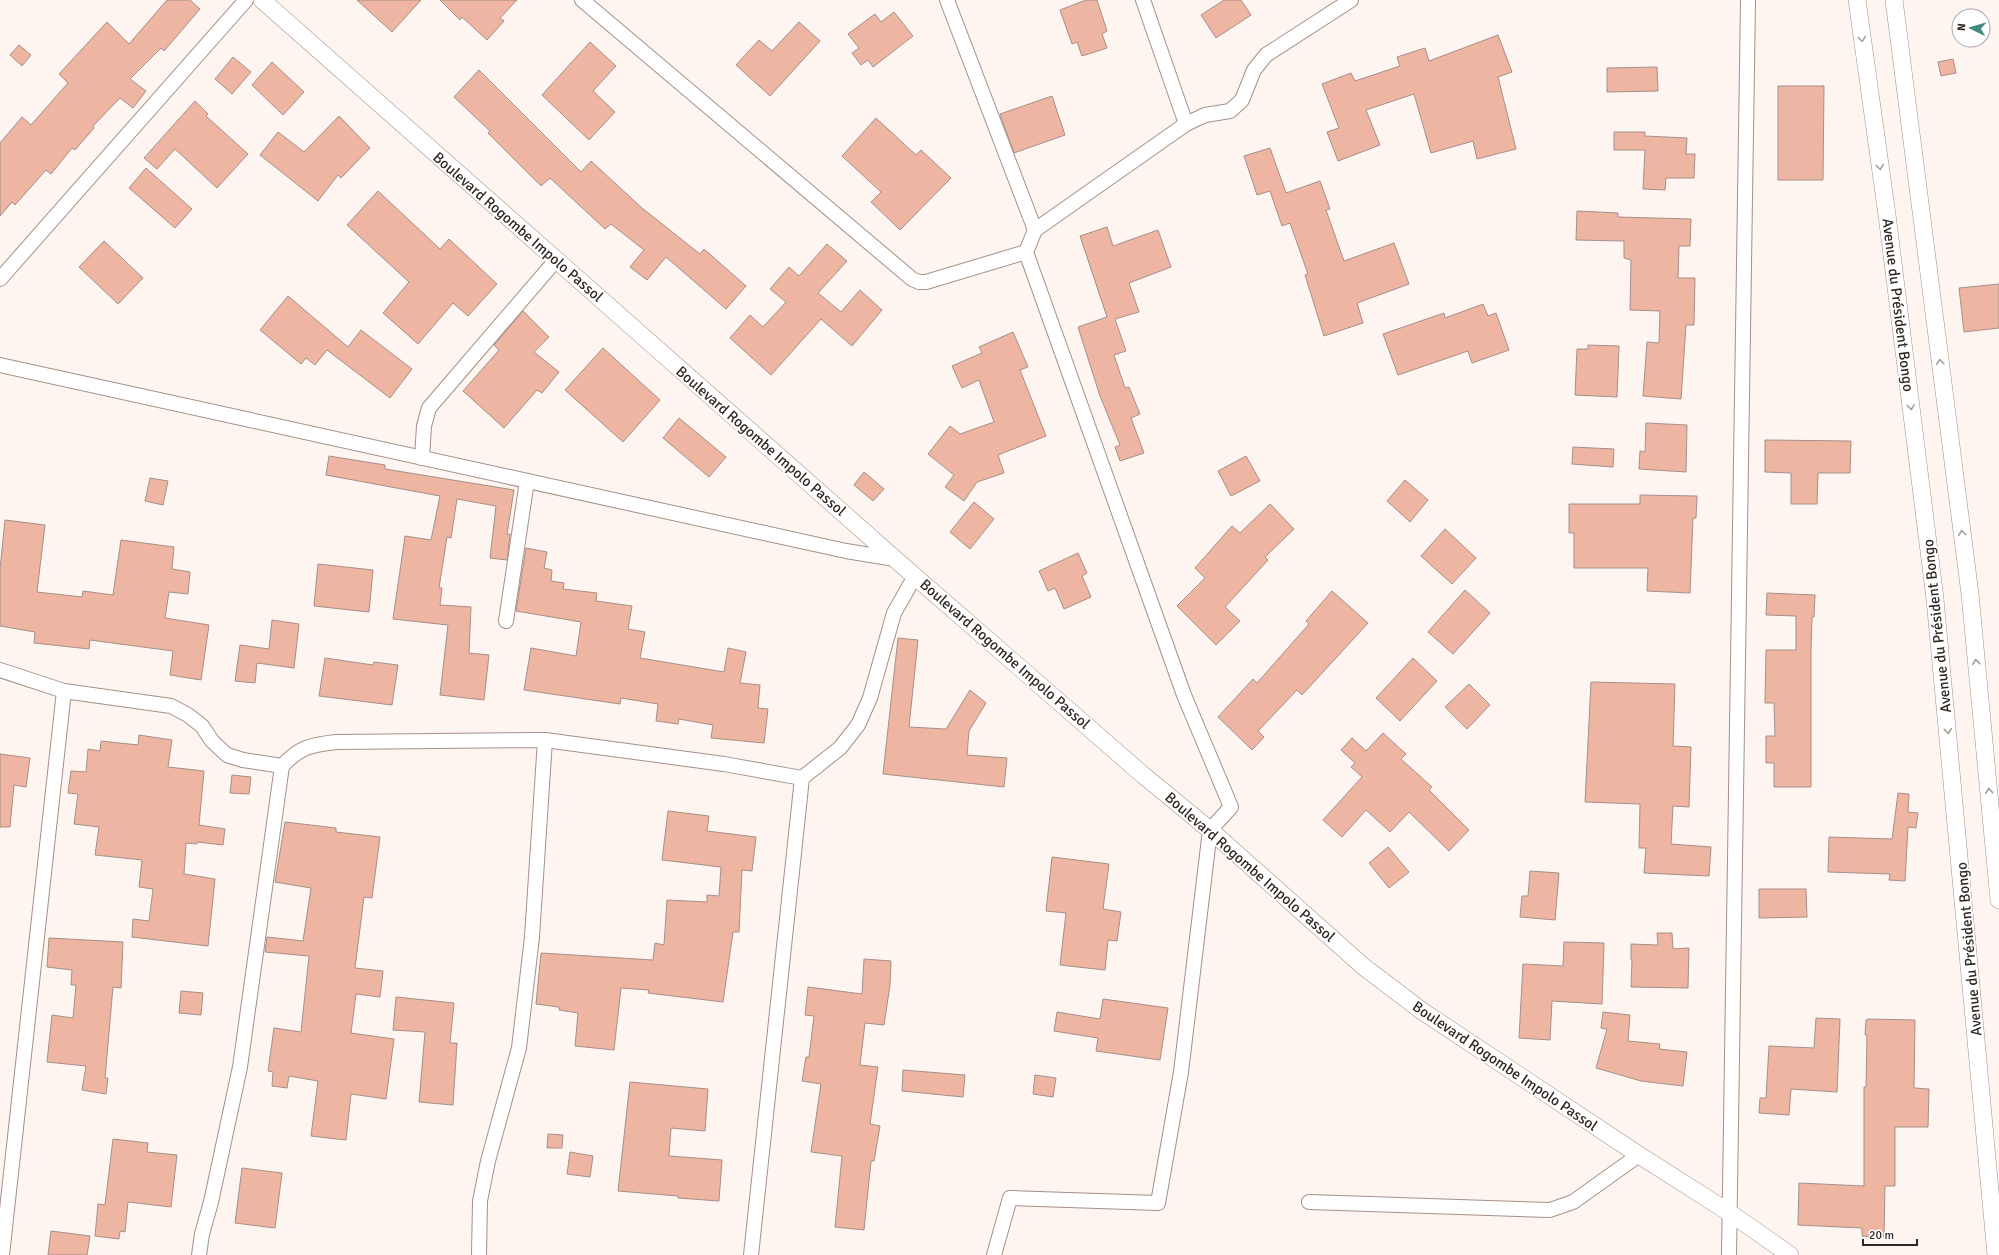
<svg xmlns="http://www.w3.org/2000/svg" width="1999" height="1255" font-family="Signika,sans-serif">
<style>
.building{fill:#edb5a2;stroke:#a69088}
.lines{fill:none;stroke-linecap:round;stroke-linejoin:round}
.minor-casing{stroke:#a69088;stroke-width:16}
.tertiary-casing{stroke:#a69088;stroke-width:18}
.minor{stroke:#fff;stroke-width:14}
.tertiary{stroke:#fff;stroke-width:17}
.oneway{stroke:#a29e9c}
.labels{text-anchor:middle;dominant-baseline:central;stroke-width:3.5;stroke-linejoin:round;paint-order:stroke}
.street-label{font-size:15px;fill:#312824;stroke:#fff}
</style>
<rect width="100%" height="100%" fill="#fef4f0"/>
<g class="building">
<path d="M 167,0 L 190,0 L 200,9 L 164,51 L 161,48 L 130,79 L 146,91 L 133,108 L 120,98 L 93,126 L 94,128 L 75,150 L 72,148 L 51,174 L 46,170 L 15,205 L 12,202 L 0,216 L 0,143 L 22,117 L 31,125 L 68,83 L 59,74 L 107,22 L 129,44 Z"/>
<path d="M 357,0 L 421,0 L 392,32 Z"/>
<path d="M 440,0 L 517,0 L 500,18 L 504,21 L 487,40 L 462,17 L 460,20 Z"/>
<path d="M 1086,0 L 1097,0 L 1107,31 L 1102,34 L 1107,48 L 1082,56 L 1077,42 L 1072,44 L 1060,10 Z"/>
<path d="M 1224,0 L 1241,0 L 1251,15 L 1216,38 L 1201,15 Z"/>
<path d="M 894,12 L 913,36 L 873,67 L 868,60 L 861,65 L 852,53 L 859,48 L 848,34 L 875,14 L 881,22 Z"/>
<path d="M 799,22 L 820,41 L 770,96 L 736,65 L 759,40 L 772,51 Z"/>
<path d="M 1498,35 L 1512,72 L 1498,77 L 1516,149 L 1477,159 L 1473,141 L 1431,153 L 1414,94 L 1366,110 L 1380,145 L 1338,161 L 1327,132 L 1339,128 L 1322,84 L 1351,73 L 1355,81 L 1400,66 L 1397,57 L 1425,48 L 1429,61 Z"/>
<path d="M 590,42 L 616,66 L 593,91 L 615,112 L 589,140 L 542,95 Z"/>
<path d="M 19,45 L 31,55 L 22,66 L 10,55 Z"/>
<path d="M 233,57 L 251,72 L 232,94 L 215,79 Z"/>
<path d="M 1953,59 L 1956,73 L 1941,76 L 1938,62 Z"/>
<path d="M 272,62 L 304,92 L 283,115 L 252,85 Z"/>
<path d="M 1657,67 L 1658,91 L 1607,92 L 1607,68 Z"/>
<path d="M 479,70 L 581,172 L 591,161 L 642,208 L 700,254 L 704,249 L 746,286 L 726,309 L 666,257 L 647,280 L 630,267 L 644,250 L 611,224 L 605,229 L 550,178 L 541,186 L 488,133 L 490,131 L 454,97 Z"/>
<path d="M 1778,86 L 1824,86 L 1823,180 L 1778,180 Z"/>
<path d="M 1052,96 L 1065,135 L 1014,153 L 1000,114 Z"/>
<path d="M 195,101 L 208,114 L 206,116 L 248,154 L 217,188 L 175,149 L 157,169 L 144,158 Z"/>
<path d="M 339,116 L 370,148 L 341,178 L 338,175 L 318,201 L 260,155 L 278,132 L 304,152 Z"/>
<path d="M 876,118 L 916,155 L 921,150 L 951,178 L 900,230 L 871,202 L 881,192 L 842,156 Z"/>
<path d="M 1614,132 L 1645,132 L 1645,136 L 1687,138 L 1686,154 L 1695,154 L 1694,178 L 1666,178 L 1665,190 L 1643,189 L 1645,150 L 1614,150 Z"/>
<path d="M 1270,148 L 1286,193 L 1320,181 L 1330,209 L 1326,210 L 1344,261 L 1394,243 L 1409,284 L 1357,303 L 1363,323 L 1324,336 L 1305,275 L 1308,274 L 1290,223 L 1282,226 L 1270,191 L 1257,195 L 1244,156 Z"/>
<path d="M 146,168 L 192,209 L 175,228 L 129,188 Z"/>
<path d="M 378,191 L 440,249 L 449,239 L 497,284 L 468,316 L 453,303 L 418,344 L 383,313 L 409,282 L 347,225 Z"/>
<path d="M 1577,211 L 1618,213 L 1618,217 L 1691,219 L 1690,246 L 1679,246 L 1678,278 L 1695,278 L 1694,325 L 1686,325 L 1681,399 L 1643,396 L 1647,342 L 1659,343 L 1660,311 L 1630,310 L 1631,260 L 1624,258 L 1624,241 L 1576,240 Z"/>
<path d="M 1107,227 L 1113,246 L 1158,230 L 1171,267 L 1129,283 L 1139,312 L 1115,319 L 1126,351 L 1114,355 L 1125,388 L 1129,387 L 1140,414 L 1131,418 L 1144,453 L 1120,461 L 1115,447 L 1120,445 L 1100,396 L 1078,327 L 1107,317 L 1080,236 Z"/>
<path d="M 104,241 L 143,278 L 118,304 L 79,267 Z"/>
<path d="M 827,244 L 847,261 L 818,293 L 841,312 L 860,290 L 882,310 L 852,346 L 821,319 L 771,375 L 730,338 L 750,315 L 763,327 L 786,302 L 770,289 L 789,267 L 799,276 Z"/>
<path d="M 1999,284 L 1999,328 L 1964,332 L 1959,288 Z"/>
<path d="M 288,296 L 348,347 L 361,330 L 412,369 L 390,398 L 327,350 L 315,365 L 306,358 L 301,364 L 260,330 Z"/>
<path d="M 1483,304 L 1488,316 L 1496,313 L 1509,350 L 1472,363 L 1468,351 L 1398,375 L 1383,334 L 1444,313 L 1445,318 Z"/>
<path d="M 523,311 L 549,337 L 534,352 L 559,372 L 542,393 L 537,390 L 504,428 L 463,391 L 499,350 L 494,345 Z"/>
<path d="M 1013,332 L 1028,367 L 1020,370 L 1046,436 L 998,455 L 1004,473 L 977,482 L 964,501 L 945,487 L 954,475 L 928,454 L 950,426 L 960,434 L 994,422 L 979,380 L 962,388 L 952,366 L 982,353 L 979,347 Z"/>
<path d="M 1588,345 L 1619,346 L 1617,397 L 1575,395 L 1577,349 L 1588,349 Z"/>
<path d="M 603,348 L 660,400 L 623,442 L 565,390 Z"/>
<path d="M 679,418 L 726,457 L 709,477 L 663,438 Z"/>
<path d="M 1646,423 L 1687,425 L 1686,472 L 1639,469 L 1640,451 L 1645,452 Z"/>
<path d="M 1765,440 L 1851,441 L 1850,473 L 1818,473 L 1817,504 L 1791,504 L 1791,473 L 1765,472 Z"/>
<path d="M 1573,447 L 1614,449 L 1613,467 L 1572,464 Z"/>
<path d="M 329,456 L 385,465 L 385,469 L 514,490 L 507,534 L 510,534 L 507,560 L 490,558 L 496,506 L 457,499 L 451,538 L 447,537 L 439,588 L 442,588 L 440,605 L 471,607 L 469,653 L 489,655 L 484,700 L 440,695 L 448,625 L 393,619 L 405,536 L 431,540 L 440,496 L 326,475 Z"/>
<path d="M 1246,456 L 1260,481 L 1231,496 L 1218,471 Z"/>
<path d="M 864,472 L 884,489 L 873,501 L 854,485 Z"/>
<path d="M 150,478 L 168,481 L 163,505 L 145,501 Z"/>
<path d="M 1405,480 L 1428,500 L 1410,522 L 1387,501 Z"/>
<path d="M 1640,495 L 1697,496 L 1696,518 L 1693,518 L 1690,593 L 1647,591 L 1648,568 L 1574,568 L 1574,533 L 1569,533 L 1569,504 L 1640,504 Z"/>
<path d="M 974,502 L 994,519 L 970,549 L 950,532 Z"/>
<path d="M 1270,504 L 1294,529 L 1265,557 L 1268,560 L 1225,607 L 1240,621 L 1216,645 L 1177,606 L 1205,578 L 1195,568 L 1232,526 L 1240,533 Z"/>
<path d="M 5,520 L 45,525 L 37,592 L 82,597 L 83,591 L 113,595 L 121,540 L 174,547 L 172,569 L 190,572 L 188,594 L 169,592 L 165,618 L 209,625 L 201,680 L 170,675 L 173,651 L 90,640 L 89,649 L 34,643 L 35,632 L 0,626 L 0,569 Z"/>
<path d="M 1445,529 L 1476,558 L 1452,584 L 1421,556 Z"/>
<path d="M 526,548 L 547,552 L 544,568 L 552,570 L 551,581 L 564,583 L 563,589 L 597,593 L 596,601 L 632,606 L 628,629 L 645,632 L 640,658 L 724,672 L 728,648 L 746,652 L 740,683 L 760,685 L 758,708 L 768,709 L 764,743 L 711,738 L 713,725 L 679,719 L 678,724 L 656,721 L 658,704 L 621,698 L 620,704 L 524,690 L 531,648 L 576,656 L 581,622 L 516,611 Z"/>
<path d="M 1078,553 L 1087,573 L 1082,576 L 1091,597 L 1064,609 L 1055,588 L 1048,591 L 1039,571 Z"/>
<path d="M 318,564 L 373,570 L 369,612 L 314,606 Z"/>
<path d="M 1465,590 L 1490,613 L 1453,654 L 1428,632 Z"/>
<path d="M 1332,591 L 1368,623 L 1302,695 L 1297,690 L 1258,731 L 1264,737 L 1252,750 L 1218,717 L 1253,679 L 1257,683 L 1309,624 L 1306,621 Z"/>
<path d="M 1767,593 L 1815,595 L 1814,617 L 1812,617 L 1811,650 L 1811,787 L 1774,787 L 1774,763 L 1766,763 L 1766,736 L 1775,736 L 1774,703 L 1765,703 L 1766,650 L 1796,650 L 1796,616 L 1766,615 Z"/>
<path d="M 272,620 L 299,624 L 294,668 L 257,663 L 255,683 L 235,681 L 240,645 L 269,649 Z"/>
<path d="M 898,638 L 918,640 L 909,727 L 946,729 L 970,690 L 986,703 L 969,731 L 967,755 L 1007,758 L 1004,787 L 883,774 Z"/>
<path d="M 325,658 L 373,665 L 374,662 L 398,665 L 392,705 L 319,696 Z"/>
<path d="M 1413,658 L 1437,681 L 1400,721 L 1376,698 Z"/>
<path d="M 1591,682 L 1675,684 L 1673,746 L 1691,747 L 1690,776 L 1689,807 L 1673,806 L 1671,844 L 1711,847 L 1709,876 L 1644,873 L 1646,848 L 1639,848 L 1640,804 L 1585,802 Z"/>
<path d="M 1469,684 L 1490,705 L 1467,729 L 1445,707 Z"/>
<path d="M 1383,733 L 1406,754 L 1401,759 L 1432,787 L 1429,790 L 1469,830 L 1449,851 L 1409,812 L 1390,832 L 1366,810 L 1342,837 L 1323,820 L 1362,777 L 1351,767 L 1355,763 L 1341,750 L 1352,738 L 1366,751 Z"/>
<path d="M 139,735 L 172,740 L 168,767 L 204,771 L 199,825 L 225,829 L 223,845 L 197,842 L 197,844 L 186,843 L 184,874 L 215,879 L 208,946 L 132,937 L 133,919 L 149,921 L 153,889 L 139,887 L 142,860 L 95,855 L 99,827 L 74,824 L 78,794 L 68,793 L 71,771 L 86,772 L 88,749 L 100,751 L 101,741 L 138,745 Z"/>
<path d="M 0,754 L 30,758 L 26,787 L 14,785 L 10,827 L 0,827 Z"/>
<path d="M 232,775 L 251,777 L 249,794 L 230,793 Z"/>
<path d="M 1898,793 L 1909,794 L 1908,812 L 1918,813 L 1916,828 L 1908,827 L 1905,881 L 1889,880 L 1890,874 L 1828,872 L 1829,837 L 1892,839 Z"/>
<path d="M 668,811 L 709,816 L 707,831 L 756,837 L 752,871 L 742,870 L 739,932 L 733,932 L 723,1002 L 648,993 L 649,990 L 621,988 L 614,1050 L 575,1046 L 578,1013 L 559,1010 L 559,1007 L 536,1004 L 541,953 L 653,960 L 655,943 L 664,945 L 667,900 L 707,902 L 707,895 L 719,896 L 721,867 L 662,860 Z"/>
<path d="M 285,822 L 336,828 L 336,832 L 380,837 L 372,898 L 364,897 L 355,968 L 383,971 L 380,997 L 356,994 L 351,1033 L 394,1039 L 386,1099 L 351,1094 L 346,1140 L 311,1136 L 318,1081 L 289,1076 L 287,1088 L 272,1086 L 273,1072 L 268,1071 L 274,1028 L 301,1032 L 309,956 L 265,952 L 267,937 L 303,941 L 311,888 L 275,882 Z"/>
<path d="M 1388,847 L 1409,872 L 1389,888 L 1369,863 Z"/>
<path d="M 1052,857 L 1109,864 L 1103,909 L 1121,912 L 1117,941 L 1108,940 L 1105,970 L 1060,965 L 1066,913 L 1046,911 Z"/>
<path d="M 1530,871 L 1559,873 L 1555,920 L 1520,917 L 1522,896 L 1528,896 Z"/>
<path d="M 1759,889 L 1806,889 L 1807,917 L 1759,918 Z"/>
<path d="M 1657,933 L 1672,933 L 1673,949 L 1689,948 L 1688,988 L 1631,987 L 1632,960 L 1631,960 L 1631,944 L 1658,945 Z"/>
<path d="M 49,938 L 123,942 L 121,988 L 113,987 L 105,1078 L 108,1078 L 106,1094 L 82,1090 L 86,1066 L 47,1062 L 52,1015 L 73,1018 L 76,985 L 71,985 L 72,970 L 47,967 Z"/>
<path d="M 1564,942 L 1604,943 L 1602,1004 L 1552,1001 L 1550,1040 L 1519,1038 L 1523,964 L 1563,966 Z"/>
<path d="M 864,959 L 891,961 L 890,985 L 884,1025 L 865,1023 L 860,1065 L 878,1067 L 870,1124 L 880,1126 L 874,1161 L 871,1161 L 864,1230 L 835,1227 L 842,1156 L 811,1152 L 821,1084 L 802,1081 L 806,1057 L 809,1057 L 814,1016 L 805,1015 L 808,987 L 862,994 Z"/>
<path d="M 181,991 L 203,993 L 201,1015 L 179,1013 Z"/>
<path d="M 396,997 L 454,1003 L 450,1043 L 457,1043 L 453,1105 L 419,1102 L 425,1032 L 393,1030 Z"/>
<path d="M 1103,999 L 1168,1008 L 1160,1060 L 1096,1051 L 1098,1038 L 1054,1031 L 1057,1012 L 1100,1019 Z"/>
<path d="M 1603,1012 L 1630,1015 L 1628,1041 L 1660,1044 L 1659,1049 L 1687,1052 L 1683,1086 L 1641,1081 L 1596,1068 L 1607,1029 L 1601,1028 Z"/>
<path d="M 1816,1018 L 1840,1019 L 1837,1092 L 1791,1089 L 1789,1115 L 1759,1113 L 1760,1098 L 1766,1098 L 1769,1046 L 1814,1048 Z"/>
<path d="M 1868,1019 L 1915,1020 L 1914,1088 L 1929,1089 L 1928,1127 L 1895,1127 L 1895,1186 L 1885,1186 L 1884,1237 L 1862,1236 L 1862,1228 L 1798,1225 L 1799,1183 L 1864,1186 L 1864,1087 L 1866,1087 L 1867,1035 L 1865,1035 L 1866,1020 Z"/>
<path d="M 903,1070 L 965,1075 L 963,1097 L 902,1091 Z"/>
<path d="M 1035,1075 L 1056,1078 L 1053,1097 L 1033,1094 Z"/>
<path d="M 630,1082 L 708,1089 L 705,1131 L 671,1128 L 669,1156 L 722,1160 L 719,1201 L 678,1198 L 678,1196 L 618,1191 Z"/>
<path d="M 548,1134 L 563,1135 L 562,1148 L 547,1148 Z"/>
<path d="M 113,1139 L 148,1143 L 147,1152 L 177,1155 L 171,1207 L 128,1202 L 125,1232 L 120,1231 L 119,1239 L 95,1236 L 98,1204 L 105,1205 Z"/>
<path d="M 570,1152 L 593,1156 L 590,1177 L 567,1174 Z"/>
<path d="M 242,1168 L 282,1173 L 275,1228 L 235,1223 Z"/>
<path d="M 51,1231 L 90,1236 L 87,1255 L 48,1255 Z"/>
</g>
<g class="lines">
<g class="minor-casing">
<g id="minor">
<path d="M 582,0 L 912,279 L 919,282 L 926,282 L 1026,252"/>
<path d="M 947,0 L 1035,230"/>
<path d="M 1143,0 L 1186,124"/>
<path d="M 0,279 L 246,0"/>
<path d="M 0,365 L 846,551 L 895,559"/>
<path d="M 422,458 L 424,426 L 429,408 L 556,260"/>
<path d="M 506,621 L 527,481"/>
<path d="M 0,670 L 64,691 L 171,706 L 188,715 L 202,726 L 212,741 L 227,755 L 243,760 L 282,766"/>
<path d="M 1309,1202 L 1550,1210 L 1573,1202 L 1639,1155"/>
<path d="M 2,1255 L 64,691"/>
<path d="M 199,1255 L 202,1234 L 211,1202 L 240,1067 L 282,766 C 300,747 310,745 336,742 L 545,740 L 724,764 L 802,778"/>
<path d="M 479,1255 L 480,1201 L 488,1161 L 519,1048 L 532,937 L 545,740"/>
<path d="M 751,1255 L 802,778 L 840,748 L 858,725 L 870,698 L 894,613 L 915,576"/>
<path d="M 994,1255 L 1010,1198 L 1158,1203 L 1181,1072 L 1210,830 L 1231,807 L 1184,695 L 1026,252 L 1035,230 L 1186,124 L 1205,115 L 1230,111 L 1242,100 L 1254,70 L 1266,55 L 1351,0"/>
<path d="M 1729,1255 L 1748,0"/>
</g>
</g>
<g class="tertiary-casing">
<g id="tertiary">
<path d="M 262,0 L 895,559 L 1143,775 L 1210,830 L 1364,967 L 1422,1011 L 1639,1155 L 1730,1213 L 1790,1255"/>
<path d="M 1857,0 L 1887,215 L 1935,599 L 1996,1255"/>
<path d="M 1894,0 L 1970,594 L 1999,900"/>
</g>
</g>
<use href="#minor" class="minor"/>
<use href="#tertiary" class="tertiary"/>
</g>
<defs><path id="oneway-chevron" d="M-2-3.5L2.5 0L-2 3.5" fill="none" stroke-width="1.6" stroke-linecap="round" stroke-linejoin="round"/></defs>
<g class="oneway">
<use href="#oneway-chevron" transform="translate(1862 39) rotate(82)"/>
<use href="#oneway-chevron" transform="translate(1880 167) rotate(82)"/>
<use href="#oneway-chevron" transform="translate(1940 362) rotate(-97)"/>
<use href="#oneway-chevron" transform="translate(1911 407) rotate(83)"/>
<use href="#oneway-chevron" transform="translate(1962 533) rotate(-97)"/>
<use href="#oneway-chevron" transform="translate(1976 662) rotate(-96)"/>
<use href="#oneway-chevron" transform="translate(1948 731) rotate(84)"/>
<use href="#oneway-chevron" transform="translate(1989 791) rotate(-96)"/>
</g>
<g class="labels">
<g class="street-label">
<text transform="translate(518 227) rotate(41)">Boulevard Rogombe Impolo Passol</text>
<text transform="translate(1898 305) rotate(83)">Avenue du Président Bongo</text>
<text transform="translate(761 441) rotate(41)">Boulevard Rogombe Impolo Passol</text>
<text transform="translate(1937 626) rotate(-96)">Avenue du Président Bongo</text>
<text transform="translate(1005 654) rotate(41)">Boulevard Rogombe Impolo Passol</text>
<text transform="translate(1250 867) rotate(41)">Boulevard Rogombe Impolo Passol</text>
<text transform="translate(1969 949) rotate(-95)">Avenue du Président Bongo</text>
<text transform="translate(1505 1066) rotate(34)">Boulevard Rogombe Impolo Passol</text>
</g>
</g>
<g transform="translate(1971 28) rotate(275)"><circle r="19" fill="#ffffff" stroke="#ada9a7"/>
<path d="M0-3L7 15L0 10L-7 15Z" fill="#458a81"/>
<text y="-6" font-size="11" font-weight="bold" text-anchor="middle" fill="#312824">N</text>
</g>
<path d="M1863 1239v6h54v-6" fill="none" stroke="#312824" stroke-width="2"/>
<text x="1869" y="1239" font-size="12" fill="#312824" stroke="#ffffff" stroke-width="3" paint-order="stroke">20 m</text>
</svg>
